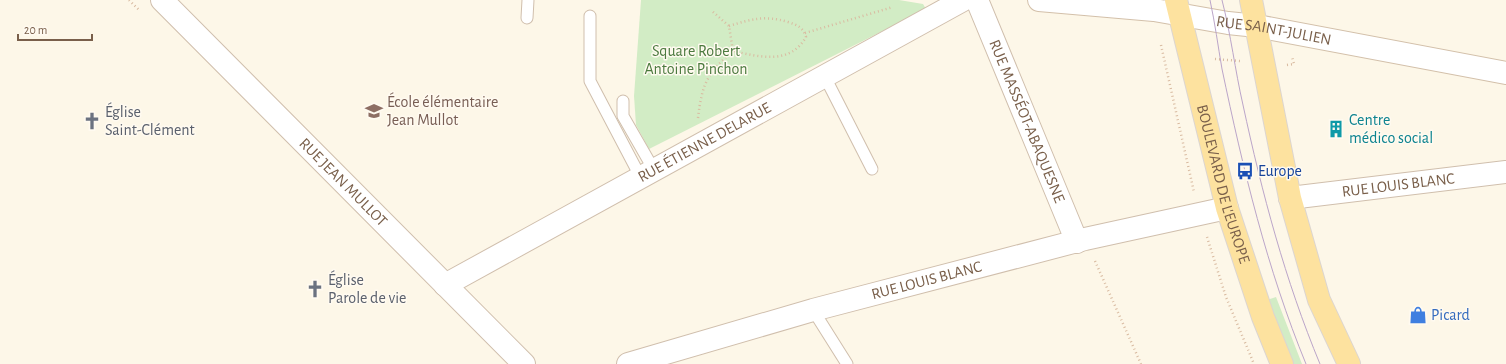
<svg xmlns="http://www.w3.org/2000/svg" width="1506" height="364" font-family="'Alegreya Sans',sans-serif">
<style>
.green{fill:#d2ecc5}
.lines{fill:none;stroke-linecap:round;stroke-linejoin:round}
.lane-casing{stroke:#d0bfad;stroke-width:13}
.street-casing{stroke:#d0bfad;stroke-width:24}
.secondary-casing{stroke:#d3c0aa;stroke-width:24}
.primary-casing{stroke:#dcd5d0;stroke-width:24}
.path{stroke:#d9bba1;stroke-width:2.5;stroke-dasharray:1 3;stroke-linecap:butt}
.lane{stroke:#fff;stroke-width:11}
.street{stroke:#fff;stroke-width:22}
.secondary{stroke:#fff;stroke-width:22}
.primary{stroke:#fde29f;stroke-width:22}
.tram{stroke:#bba5c9;stroke-width:1}
.labels{text-anchor:middle;dominant-baseline:central;stroke-width:3;stroke-linejoin:round;paint-order:stroke}
.street-label{font-size:16px;fill:#795f4a;stroke:#fffaf0}
.park-label{font-size:16px;fill:#4c7a3f;stroke:#fffaf0}
.education-label{font-size:16px;fill:#785e54;stroke:#fffaf0;text-anchor:start}
.worship-label{font-size:16px;fill:#5b616d;stroke:#fffaf0;text-anchor:start}
.culture-label{font-size:16px;fill:#0d838f;stroke:#fffaf0;text-anchor:start}
.transit-label{font-size:16px;fill:#164399;stroke:#fffaf0;text-anchor:start}
.shop-label{font-size:16px;fill:#366cbe;stroke:#fffaf0;text-anchor:start}
</style>
<rect width="100%" height="100%" fill="#fdf7e8"/>
<g class="green">
<path d="M 641,0 L 899,0 L 923,4 L 926,9 L 649,149 L 636,125 L 634,96 Z"/>
<path d="M 1276,297 L 1302,364 L 1293,364 L 1292,361 L 1267,300 Z"/>
</g>
<g class="lines">
<g class="lane-casing">
<g id="lane">
<path d="M 590,16 L 590,81 L 641,178"/>
<path d="M 527,18 L 528,0"/>
<path d="M 825,77 L 872,169"/>
<path d="M 623,101 L 623,116 L 654,170"/>
<path d="M 813,310 L 847,364"/>
</g>
</g>
<g class="street-casing">
<g id="street">
<path id="s1" d="M 162,0 L 524,364"/>
<path id="s2" d="M 977,0 L 1077,242"/>
<path id="s3" d="M 1290,198 L 1506,172"/>
<path id="s4" d="M 445,285 L 963,0"/>
<path id="s5" d="M 628,364 L 813,310 L 1085,239 L 1227,208"/>
</g>
</g>
<g class="secondary-casing">
<g id="secondary">
<path id="s6" d="M 1039,0 L 1154,10 L 1228,23 L 1257,26 L 1506,73"/>
</g>
</g>
<g class="primary-casing">
<g id="primary">
<path id="s7" d="M 1176,0 L 1227,208 L 1263,317 L 1282,364"/>
<path d="M 1251,0 L 1290,198 L 1319,300 L 1349,364"/>
</g>
</g>
<g class="path">
<path d="M 129,0 L 140,11"/>
<path d="M 729,26 C 752,19 765,15 788,22 C 797,25 803,27 806,37 C 790,65 760,57 733,51"/>
<path d="M 805,33 L 893,7"/>
<path d="M 1161,45 L 1194,192"/>
<path d="M 1215,59 L 1240,61"/>
<path d="M 1287,65 L 1294,64 L 1292,57"/>
<path d="M 698,118 C 702,84 707,73 733,51 L 729,26 L 712,11"/>
<path d="M 1207,237 L 1226,297 L 1254,364"/>
<path d="M 1095,261 L 1141,364"/>
</g>
<use href="#lane" class="lane"/>
<use href="#street" class="street"/>
<use href="#secondary" class="secondary"/>
<use href="#primary" class="primary"/>
<g class="tram">
<path d="M 1210,0 C 1215,23 1218,46 1222,69 C 1243,169 1267,269 1306,364"/>
<path d="M 1222,0 C 1231,35 1235,70 1243,105 C 1262,193 1285,280 1320,364"/>
</g>
</g>
<defs>
<g id="school-bare" transform="scale(1.38)"><path d="M0-5L7-2L0 1L-7-2ZM-4 1L0 2.5L4 1V4Q0 6-4 4Z" fill="#8d6e63" stroke="#fffaf0" stroke-width="2.5" paint-order="stroke"/></g>
<g id="church-bare" transform="scale(1.38)"><path d="M-1.2-6h2.4v3.5h3.3v2.4h-3.3V6h-2.4V-.1h-3.3v-2.4h3.3Z" fill="#6b7280" stroke="#fffaf0" stroke-width="2.5" paint-order="stroke"/></g>
<g id="building-bare" transform="scale(1.38)"><path d="M-4-6H4V6H1V3H-1V6H-4ZM-2.5-4.3h1.7v1.8h-1.7ZM.8-4.3h1.7v1.8H.8ZM-2.5-1h1.7V.8h-1.7ZM.8-1h1.7V.8H.8Z" fill="#0f9aa8" stroke="#fffaf0" stroke-width="2.5" paint-order="stroke"/></g>
<g id="bus-bare" transform="scale(1.38)"><path d="M-5-6H5V4H4V6H2V4H-2V6H-4V4H-5ZM-3.5-4V0h7V-4ZM-3.5 1.2v1.5H-2V1.2ZM2 1.2v1.5H3.5V1.2Z" fill="#1a4fb4" stroke="#fffaf0" stroke-width="2.5" paint-order="stroke"/></g>
<g id="shop-bare" transform="scale(1.38)"><path d="M-5-2.5h2.3a2.7 3.5 0 0 1 5.4 0H5L5.5 6h-11ZM-1.5-2.5h3a1.5 2.3 0 0 0-3 0Z" fill="#3f7fe0" stroke="#fffaf0" stroke-width="2.5" paint-order="stroke"/></g>
</defs>
<g fill-rule="evenodd">
<use href="#school-bare" x="374" y="111"/>
<use href="#church-bare" x="92" y="121"/>
<use href="#building-bare" x="1336" y="129"/>
<use href="#bus-bare" x="1245" y="171"/>
<use href="#church-bare" x="315" y="289"/>
<use href="#shop-bare" x="1418" y="315"/>
</g>
<g class="labels">
<g class="street-label">
<text stroke="none"><textPath href="#s6" startOffset="237">RUE SAINT-JULIEN</textPath></text>
<text stroke="none"><textPath href="#s2" startOffset="131">RUE MASSÉOT-ABAQUESNE</textPath></text>
<text stroke="none"><textPath href="#s4" startOffset="296">RUE ÉTIENNE DELARUE</textPath></text>
<text stroke="none"><textPath href="#s1" startOffset="257">RUE JEAN MULLOT</textPath></text>
<text stroke="none"><textPath href="#s7" startOffset="190">BOULEVARD DE L'EUROPE</textPath></text>
<text stroke="none"><textPath href="#s3" startOffset="109">RUE LOUIS BLANC</textPath></text>
<text stroke="none"><textPath href="#s5" startOffset="310">RUE LOUIS BLANC</textPath></text>
</g>
<g class="park-label">
<text x="696" y="51">Square Robert<tspan x="696" dy="18">Antoine Pinchon</tspan></text>
</g>
<g class="education-label">
<text x="387" y="102">École élémentaire<tspan x="387" dy="18">Jean Mullot</tspan></text>
</g>
<g class="worship-label">
<text x="105" y="112">Église<tspan x="105" dy="18">Saint-Clément</tspan></text>
<text x="328" y="280">Église<tspan x="328" dy="18">Parole de vie</tspan></text>
</g>
<g class="culture-label">
<text x="1349" y="120">Centre<tspan x="1349" dy="18">médico social</tspan></text>
</g>
<g class="transit-label">
<text x="1258" y="171">Europe</text>
</g>
<g class="shop-label">
<text x="1431" y="315">Picard</text>
</g>
</g>
<path d="M18 34v6h74v-6" fill="none" stroke="#795f4a" stroke-width="2"/>
<text x="24" y="34" font-size="12" fill="#795f4a" stroke="#fffaf0" stroke-width="3" paint-order="stroke">20 m</text>
</svg>
